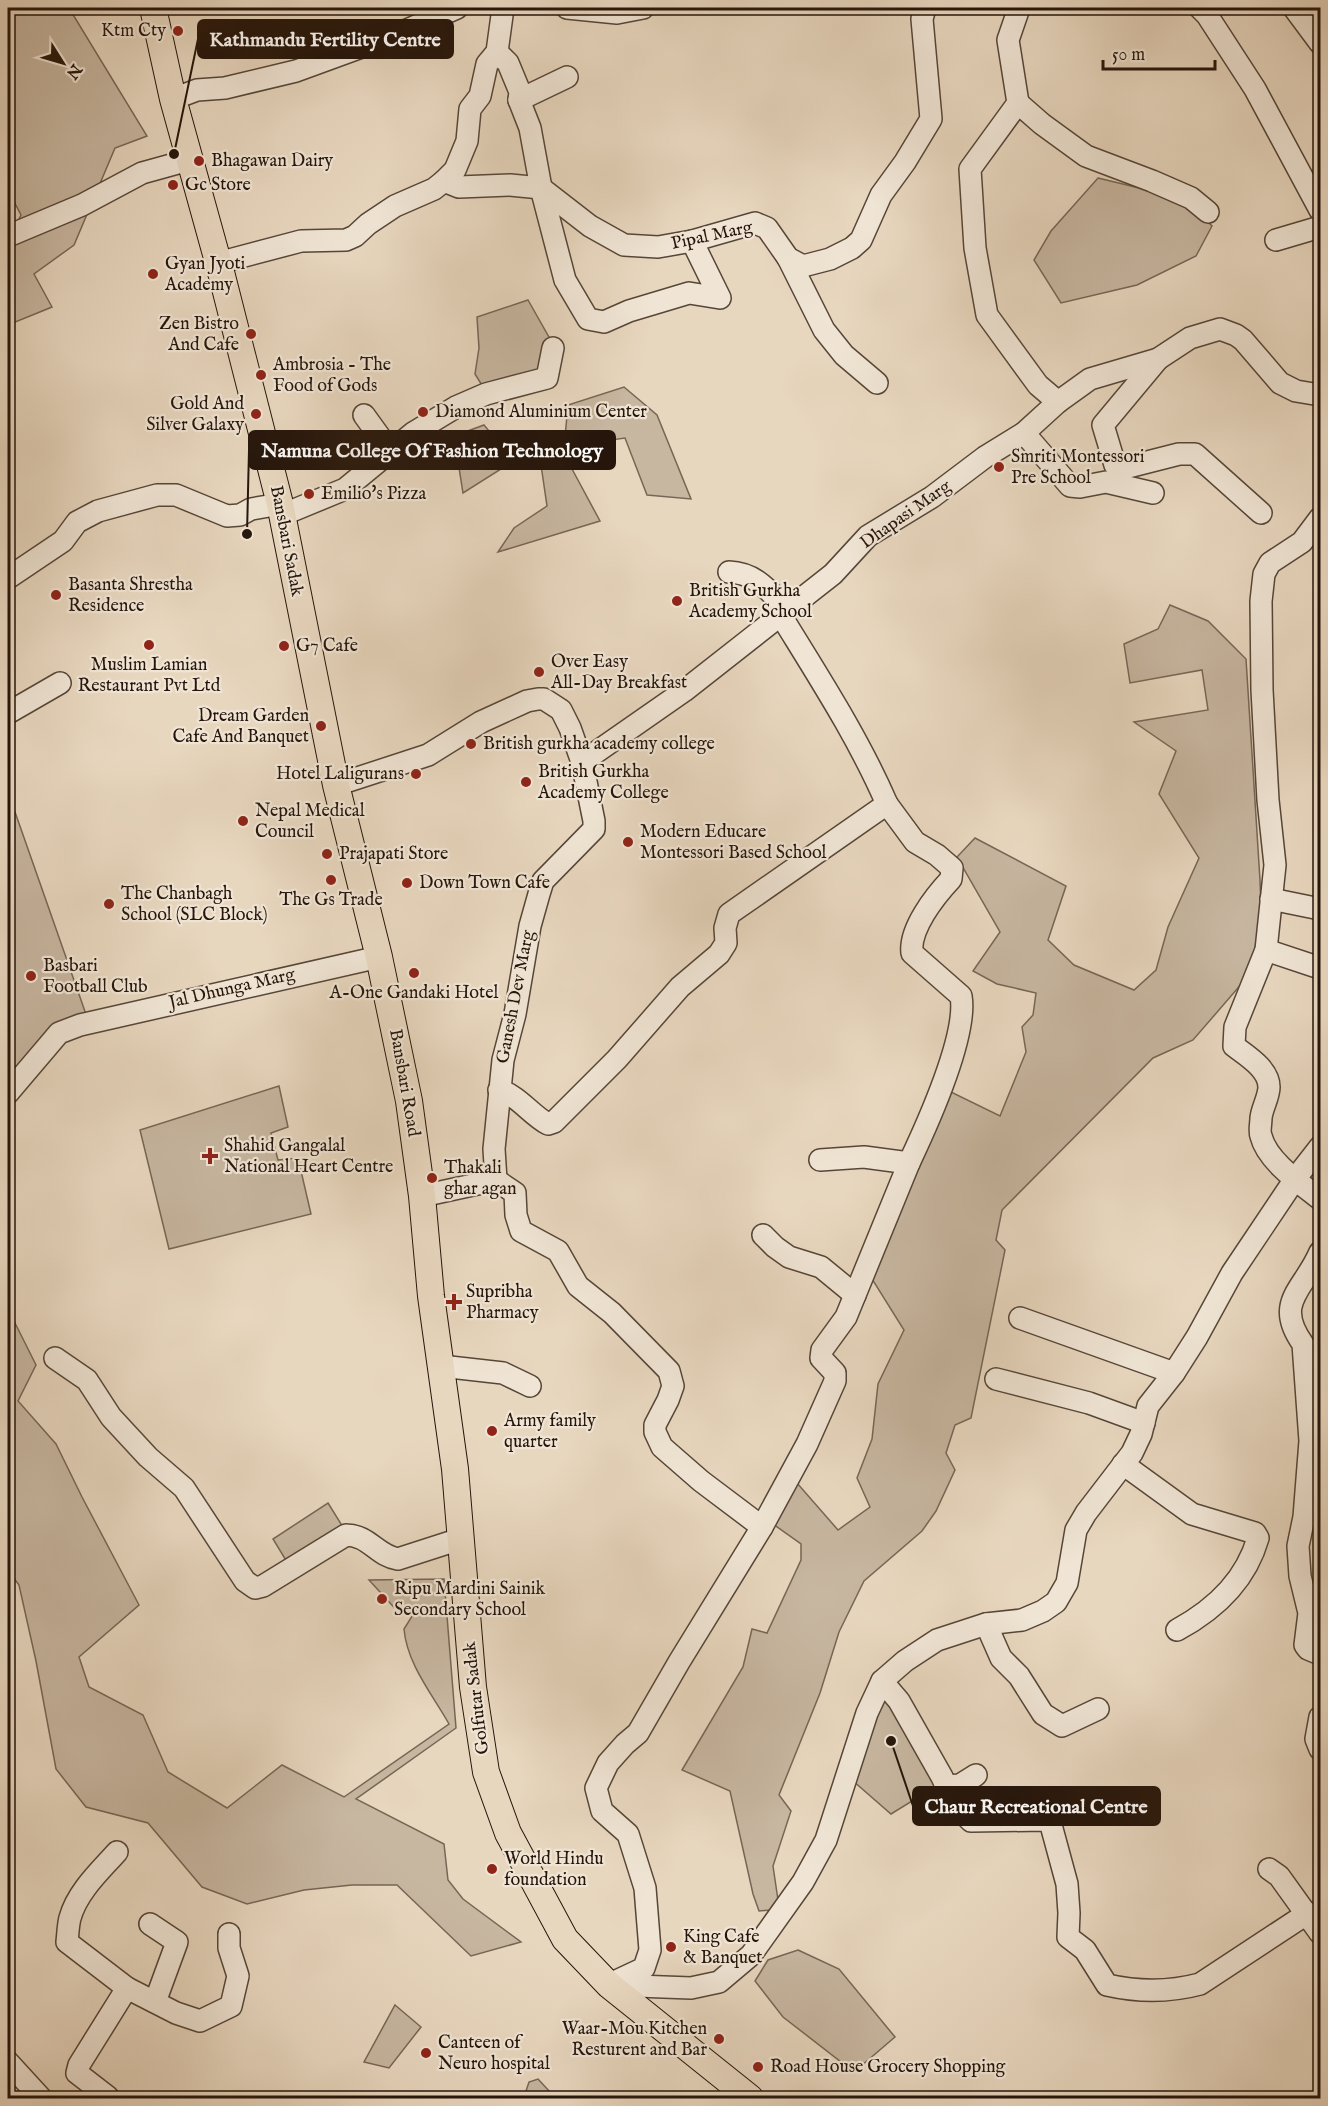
<svg xmlns="http://www.w3.org/2000/svg" width="1328" height="2106" font-family="'IM FELL English',serif">
<style>
.green{fill:#c7b6a0;stroke:#766656;stroke-width:1.5}
.lines{fill:none;stroke-linecap:round;stroke-linejoin:round}
.minor-casing{stroke:#564638;stroke-width:24}
.major-casing{stroke:#25150b;stroke-width:28}
.minor{stroke:#f0e5d5;stroke-width:21}
.major{stroke:#e8d7bf;stroke-width:26}
.poi-dot{fill:#8f2418;stroke:#f0e5d5;stroke-width:2}
.labels{text-anchor:middle;dominant-baseline:central;stroke-width:4.5;stroke-linejoin:round;paint-order:stroke}
.poi-label{font-size:18px;fill:#25150b;stroke:#f0e5d5;text-anchor:start}
.street-label{font-size:18px;fill:#25150b;stroke:#f0e5d5}
.leader{fill:none;stroke:#25150b;stroke-width:2}
.callout-dot{fill:#25150b;stroke:#f0e5d5;stroke-width:2}
.callout{fill:#25150b;stroke:#25150b;stroke-width:2}
.callout-label{font-size:20px;text-anchor:middle;font-weight:bold;fill:#fff}
</style>
<rect width="100%" height="100%" fill="#e8d7bf"/>
<filter id="stains"><feTurbulence type="fractalNoise" baseFrequency=".00333" numOctaves="4"/><feColorMatrix values="0 0 0 0 .2 0 0 0 0 .09 0 0 0 0 .02 0 0 0 .5 -.17"/></filter>
<radialGradient id="worn" r=".72"><stop offset=".6" stop-color="#630" stop-opacity="0"/><stop offset="1" stop-color="#630" stop-opacity=".3"/></radialGradient>
<g class="green">
<path d="M 8,8 L 69,8 L 147,136 L 115,148 L 74,245 L 34,274 L 52,307 L 8,325 L 8,240 L 21,215 L 8,190 Z"/>
<path d="M 1098,178 L 1160,193 L 1193,207 L 1212,226 L 1196,256 L 1137,285 L 1061,303 L 1034,260 L 1051,231 Z"/>
<path d="M 528,300 L 550,339 L 541,384 L 483,387 L 475,374 L 479,348 L 477,317 Z"/>
<path d="M 624,387 L 657,415 L 691,499 L 647,495 L 625,438 L 582,444 L 565,437 L 568,405 Z"/>
<path d="M 484,425 L 507,453 L 501,469 L 463,493 L 454,436 Z"/>
<path d="M 565,456 L 600,521 L 498,552 L 514,528 L 547,506 L 541,465 Z"/>
<path d="M 1170,605 L 1208,621 L 1246,659 L 1260,880 L 1263,959 L 1193,1040 L 1153,1058 L 1002,1210 L 996,1240 L 1005,1250 L 971,1418 L 955,1425 L 946,1453 L 955,1470 L 936,1511 L 922,1531 L 864,1581 L 839,1632 L 820,1693 L 779,1795 L 791,1811 L 773,1866 L 778,1900 L 771,1910 L 759,1911 L 753,1894 L 730,1791 L 682,1770 L 743,1667 L 752,1629 L 767,1633 L 801,1560 L 801,1544 L 773,1524 L 797,1483 L 838,1530 L 870,1507 L 857,1478 L 872,1439 L 878,1384 L 904,1330 L 872,1279 L 947,1090 L 1000,1116 L 1026,1052 L 1022,1027 L 1033,1015 L 1036,993 L 997,984 L 973,971 L 1000,932 L 957,857 L 975,838 L 1066,886 L 1048,940 L 1074,965 L 1134,990 L 1156,970 L 1168,927 L 1199,858 L 1159,794 L 1176,751 L 1134,722 L 1208,710 L 1202,670 L 1130,683 L 1124,644 L 1158,629 Z"/>
<path d="M 15,812 L 88,1020 L 14,1084 L 8,1068 L 8,818 Z"/>
<path d="M 279,1086 L 288,1127 L 271,1133 L 278,1160 L 298,1158 L 311,1214 L 169,1249 L 140,1130 Z"/>
<path d="M 8,1309 L 36,1365 L 18,1401 L 56,1444 L 82,1497 L 139,1605 L 79,1657 L 89,1687 L 143,1715 L 168,1772 L 227,1808 L 282,1765 L 344,1797 L 449,1724 C 432,1694 407,1664 404,1629 L 416,1610 L 400,1614 L 369,1580 L 444,1579 L 456,1728 L 356,1799 L 444,1844 L 448,1880 L 463,1899 L 521,1942 L 471,1956 L 397,1885 L 352,1885 L 304,1890 L 247,1904 L 202,1887 L 148,1823 L 86,1807 L 56,1769 L 36,1661 L 19,1585 L 8,1570 Z"/>
<path d="M 328,1503 L 346,1532 L 290,1567 L 273,1539 Z"/>
<path d="M 877,1693 L 897,1702 L 943,1782 L 891,1814 L 852,1780 Z"/>
<path d="M 798,1950 L 839,1969 L 895,2037 L 854,2072 L 783,2017 L 755,1981 L 768,1960 Z"/>
<path d="M 395,2005 L 421,2027 L 389,2068 L 364,2062 Z"/>
<path d="M 538,2079 L 551,2093 L 552,2098 L 532,2098 L 526,2091 L 529,2082 Z"/>
</g>
<g class="lines">
<g class="minor-casing">
<g id="minor">
<path d="M 567,8 L 617,13 L 643,8"/>
<path d="M 1019,8 L 1008,40 L 1018,103 L 970,169 L 975,248 L 987,315 L 1038,385 L 1058,402"/>
<path d="M 1200,8 L 1207,15 L 1255,89 L 1320,210"/>
<path d="M 1294,8 L 1320,43"/>
<path d="M 497,52 L 508,63 L 520,92 L 519,100 L 530,128 L 541,188 L 565,280 L 588,319 L 604,322 L 629,311 L 689,293 L 720,298 L 692,241"/>
<path d="M 173,99 L 197,90 L 225,88 L 296,71 L 400,33 L 457,8"/>
<path d="M 519,100 L 567,77"/>
<path d="M 1018,103 L 1042,124 L 1086,156 L 1152,181 L 1191,198 L 1208,212"/>
<path d="M 444,181 L 455,170 L 467,141 L 470,109 L 480,96 L 487,64 L 497,52 L 503,8"/>
<path d="M 8,236 L 82,205 L 142,173 L 189,160"/>
<path d="M 1276,240 L 1320,227"/>
<path d="M 788,258 L 824,330 L 844,355 L 877,383"/>
<path d="M 218,263 L 301,241 L 346,240 L 355,236 L 368,224 L 395,206 L 434,189 L 444,181 L 459,187 L 510,185 L 541,188 L 590,226 L 624,245 L 658,247 L 692,241 L 755,223 L 767,228 L 788,258 L 803,266 L 830,259 L 852,248 L 861,240 L 881,195 L 905,162 L 931,119 L 922,19 L 925,8"/>
<path d="M 1158,359 L 1103,425 L 1115,465 L 1124,468 L 1179,454 L 1195,454 L 1261,513"/>
<path d="M 364,415 L 390,451"/>
<path d="M 1024,433 L 1070,486 L 1080,487 L 1106,482 L 1153,493"/>
<path d="M 282,515 L 345,489 L 413,433 L 456,407 L 486,394 L 547,378 L 553,348"/>
<path d="M 1320,518 L 1302,542 L 1270,563 L 1264,574 L 1261,601 L 1262,690 L 1268,800 L 1275,865 L 1266,950 L 1235,1027 L 1234,1046 C 1247,1056 1269,1069 1269,1087 C 1269,1097 1262,1108 1261,1118 C 1261,1124 1259,1131 1261,1136 C 1267,1161 1301,1184 1320,1199"/>
<path d="M 729,572 C 756,573 769,591 787,609"/>
<path d="M 8,578 L 63,541 L 77,522 L 98,511 L 157,495 L 176,495 L 227,516 L 240,515 L 251,509 L 280,504"/>
<path d="M 8,713 L 60,683"/>
<path d="M 336,785 L 428,755 L 481,722 L 527,701 L 538,699 L 544,699 L 561,710 L 570,728 L 582,762 L 684,691 L 833,574 L 868,536 L 932,497 L 985,457 L 1024,433 L 1058,402 L 1090,379 L 1158,359 L 1190,338 L 1220,329 L 1236,335 L 1243,340 L 1280,383 L 1296,391 L 1320,395"/>
<path d="M 887,804 L 915,842 L 937,855 L 952,868 L 951,879 C 935,896 909,929 912,953 L 961,996 C 968,1035 927,1125 909,1163"/>
<path d="M 1271,899 L 1320,909"/>
<path d="M 1266,950 L 1320,968"/>
<path d="M 499,1090 C 519,1096 531,1115 548,1124 L 554,1122 L 617,1059 L 680,987 L 719,954 L 726,943 L 725,928 L 729,914 L 887,804 C 858,737 818,676 780,614"/>
<path d="M 8,1093 L 59,1033 L 80,1025 L 379,957"/>
<path d="M 496,1180 L 515,1193 L 516,1215 L 521,1231 L 558,1251 L 578,1286 L 612,1313 L 669,1371 L 673,1386 L 668,1400 L 655,1425 L 655,1432 L 662,1447 L 701,1481 L 762,1527 L 807,1444 L 835,1381 L 835,1373 L 821,1358 L 822,1350 L 846,1317 L 909,1163 L 864,1157 L 820,1160"/>
<path d="M 422,1196 L 496,1180 L 494,1149 L 503,1060 L 515,1014 L 530,926 L 539,894 L 543,881 L 594,829 L 594,821 L 582,762"/>
<path d="M 763,1235 L 775,1247 L 789,1257 L 821,1267 L 855,1295"/>
<path d="M 1320,1252 C 1304,1290 1273,1302 1303,1344 L 1310,1441 L 1304,1517 L 1298,1546 L 1300,1576 L 1309,1613 L 1305,1645 L 1308,1649 L 1320,1654"/>
<path d="M 1020,1318 L 1174,1373"/>
<path d="M 55,1358 L 87,1380 L 111,1417 L 148,1457 L 184,1488 L 245,1581 L 255,1588 L 263,1586 L 346,1535 C 369,1535 377,1556 398,1559 L 460,1539"/>
<path d="M 441,1366 L 503,1373 L 530,1386"/>
<path d="M 996,1379 L 1089,1403 L 1144,1423"/>
<path d="M 1123,1464 L 1192,1514 L 1255,1533 L 1258,1538 C 1246,1580 1214,1610 1177,1630"/>
<path d="M 986,1624 L 1001,1658 L 1019,1676 L 1043,1714 L 1062,1726 L 1098,1709"/>
<path d="M 882,1681 L 899,1701 L 942,1777 L 955,1805 L 971,1821 L 1046,1820 L 1051,1825 L 1067,1884 L 1069,1913 L 1068,1937 L 1085,1950 L 1107,1985 C 1138,1992 1170,1992 1200,1984 L 1308,1913"/>
<path d="M 1320,1717 L 1316,1739 L 1320,1749"/>
<path d="M 945,1786 L 960,1785 L 976,1775"/>
<path d="M 1269,1869 L 1279,1876 L 1320,1933"/>
<path d="M 150,1924 L 177,1942 L 155,2002"/>
<path d="M 612,1983 L 644,1968 L 650,1950 L 645,1888 L 628,1834 L 602,1811 L 596,1788 L 608,1763 L 625,1744 L 638,1733 L 679,1662 L 762,1527"/>
<path d="M 609,1985 L 691,1988 L 719,1982 L 751,1955 L 803,1882 L 826,1840 L 867,1713 L 882,1681 L 905,1661 L 937,1640 L 986,1624 L 1022,1620 L 1043,1611 L 1056,1602 L 1067,1583 L 1076,1530 L 1086,1513 L 1132,1453 L 1141,1434 L 1148,1406 L 1174,1373 L 1197,1337 L 1232,1273 L 1295,1179 L 1320,1147"/>
<path d="M 127,1988 L 176,2013 L 200,2021 L 231,2006 L 238,1976 L 229,1948 L 229,1934"/>
<path d="M 8,2062 L 41,2098"/>
<path d="M 108,2097 L 77,2073 L 79,2065 L 127,1988 L 67,1942 C 68,1934 68,1925 70,1918 C 77,1892 100,1871 117,1852"/>
</g>
</g>
<g class="major-casing">
<path id="major" d="M 153,8 L 173,99 L 222,276 L 280,504 L 336,785 L 379,957 L 409,1101 L 422,1196 L 431,1296 L 455,1469 L 473,1687 L 486,1772 L 508,1833 L 565,1939 L 609,1985 L 750,2098"/>
</g>
<use href="#minor" class="minor"/>
<use href="#major" class="major"/>
</g>
<g class="poi-dot">
<circle cx="178" cy="31" r="6"/>
<circle cx="199" cy="161" r="6"/>
<circle cx="173" cy="185" r="6"/>
<circle cx="153" cy="274" r="6"/>
<circle cx="251" cy="334" r="6"/>
<circle cx="261" cy="375" r="6"/>
<circle cx="423" cy="412" r="6"/>
<circle cx="256" cy="414" r="6"/>
<circle cx="999" cy="467" r="6"/>
<circle cx="309" cy="494" r="6"/>
<circle cx="56" cy="595" r="6"/>
<circle cx="677" cy="601" r="6"/>
<circle cx="149" cy="645" r="6"/>
<circle cx="284" cy="646" r="6"/>
<circle cx="539" cy="672" r="6"/>
<circle cx="321" cy="726" r="6"/>
<circle cx="471" cy="744" r="6"/>
<circle cx="416" cy="774" r="6"/>
<circle cx="526" cy="782" r="6"/>
<circle cx="243" cy="821" r="6"/>
<circle cx="628" cy="842" r="6"/>
<circle cx="327" cy="854" r="6"/>
<circle cx="331" cy="880" r="6"/>
<circle cx="407" cy="883" r="6"/>
<circle cx="109" cy="904" r="6"/>
<circle cx="414" cy="973" r="6"/>
<circle cx="31" cy="976" r="6"/>
<path d="M207 1147h6v6h6v6h-6v6h-6v-6h-6v-6h6z"/>
<circle cx="432" cy="1178" r="6"/>
<path d="M451 1293h6v6h6v6h-6v6h-6v-6h-6v-6h6z"/>
<circle cx="492" cy="1431" r="6"/>
<circle cx="382" cy="1599" r="6"/>
<circle cx="492" cy="1869" r="6"/>
<circle cx="671" cy="1947" r="6"/>
<circle cx="719" cy="2039" r="6"/>
<circle cx="426" cy="2053" r="6"/>
<circle cx="758" cy="2067" r="6"/>
</g>
<g class="labels">
<g class="poi-label">
<text x="166" y="31" text-anchor="end">Ktm Cty</text>
<text x="211" y="161">Bhagawan Dairy</text>
<text x="185" y="185">Gc Store</text>
<text x="165" y="264">Gyan Jyoti<tspan x="165" dy="21">Academy</tspan></text>
<text x="239" y="324" text-anchor="end">Zen Bistro<tspan x="239" dy="21">And Cafe</tspan></text>
<text x="273" y="365">Ambrosia - The<tspan x="273" dy="21">Food of Gods</tspan></text>
<text x="244" y="404" text-anchor="end">Gold And<tspan x="244" dy="21">Silver Galaxy</tspan></text>
<text x="435" y="412">Diamond Aluminium Center</text>
<text x="1011" y="457">Smriti Montessori<tspan x="1011" dy="21">Pre School</tspan></text>
<text x="321" y="494">Emilio's Pizza</text>
<text x="68" y="585">Basanta Shrestha<tspan x="68" dy="21">Residence</tspan></text>
<text x="689" y="591">British Gurkha<tspan x="689" dy="21">Academy School</tspan></text>
<text x="296" y="646">G7 Cafe</text>
<text x="551" y="662">Over Easy<tspan x="551" dy="21">All-Day Breakfast</tspan></text>
<text x="149" y="665" text-anchor="middle">Muslim Lamian<tspan x="149" dy="21">Restaurant Pvt Ltd</tspan></text>
<text x="309" y="716" text-anchor="end">Dream Garden<tspan x="309" dy="21">Cafe And Banquet</tspan></text>
<text x="483" y="744">British gurkha academy college</text>
<text x="538" y="772">British Gurkha<tspan x="538" dy="21">Academy College</tspan></text>
<text x="404" y="774" text-anchor="end">Hotel Laligurans</text>
<text x="255" y="811">Nepal Medical<tspan x="255" dy="21">Council</tspan></text>
<text x="640" y="832">Modern Educare<tspan x="640" dy="21">Montessori Based School</tspan></text>
<text x="339" y="854">Prajapati Store</text>
<text x="419" y="883">Down Town Cafe</text>
<text x="121" y="894">The Chanbagh<tspan x="121" dy="21">School (SLC Block)</tspan></text>
<text x="331" y="900" text-anchor="middle">The Gs Trade</text>
<text x="43" y="966">Basbari<tspan x="43" dy="21">Football Club</tspan></text>
<text x="414" y="993" text-anchor="middle">A-One Gandaki Hotel</text>
<text x="224" y="1146">Shahid Gangalal<tspan x="224" dy="21">National Heart Centre</tspan></text>
<text x="444" y="1168">Thakali<tspan x="444" dy="21">ghar agan</tspan></text>
<text x="466" y="1292">Supribha<tspan x="466" dy="21">Pharmacy</tspan></text>
<text x="504" y="1421">Army family<tspan x="504" dy="21">quarter</tspan></text>
<text x="394" y="1589">Ripu Mardini Sainik<tspan x="394" dy="21">Secondary School</tspan></text>
<text x="504" y="1859">World Hindu<tspan x="504" dy="21">foundation</tspan></text>
<text x="683" y="1937">King Cafe<tspan x="683" dy="21">&amp; Banquet</tspan></text>
<text x="707" y="2029" text-anchor="end">Waar-Mou Kitchen<tspan x="707" dy="21">Resturent and Bar</tspan></text>
<text x="438" y="2043">Canteen of<tspan x="438" dy="21">Neuro hospital</tspan></text>
<text x="770" y="2067">Road House Grocery Shopping</text>
</g>
<g class="street-label">
<text transform="translate(712 236) rotate(-12)">Pipal Marg</text>
<text transform="translate(906 515) rotate(-35)">Dhapasi Marg</text>
<text transform="translate(286 541) rotate(79)">Bansbari Sadak</text>
<text transform="translate(232 989) rotate(-13)">Jal Dhunga Marg</text>
<text transform="translate(516 997) rotate(-79)">Ganesh Dev Marg</text>
<text transform="translate(404 1083) rotate(80)">Bansbari Road</text>
<text transform="translate(477 1698) rotate(-97)">Golfutar Sadak</text>
</g>
</g>
<path class="leader" d="M174 154L198 39M247 534L249 450M891 1741L913 1806"/>
<g class="callout-dot">
<circle cx="174" cy="154" r="6"/>
<circle cx="247" cy="534" r="6"/>
<circle cx="891" cy="1741" r="6"/>
</g>
<g class="callout">
<rect x="198" y="20" width="255" height="38" rx="6"/>
<rect x="249" y="431" width="366" height="38" rx="6"/>
<rect x="913" y="1787" width="247" height="38" rx="6"/>
</g>
<g class="callout-label">
<text x="325" y="46">Kathmandu Fertility Centre</text>
<text x="432" y="457">Namuna College Of Fashion Technology</text>
<text x="1036" y="1813">Chaur Recreational Centre</text>
</g>
<rect width="1328" height="2106" fill="none" stroke="#e8d7bf" stroke-width="30"/>
<rect x="9" y="9" width="1310" height="2088" fill="none" stroke="#25150b" stroke-width="3"/>
<rect x="15" y="15" width="1298" height="2076" fill="none" stroke="#25150b" stroke-width="1.5"/>
<g transform="translate(63 63) rotate(127)" stroke="#f0e5d5" stroke-width="4.5" paint-order="stroke">
<path d="M0-4.5L10 22L0 15L-10 22Z" fill="#25150b"/>
<text y="-9" font-size="16" font-weight="bold" text-anchor="middle" fill="#25150b">N</text>
</g>
<path d="M1103 60v9h112v-9" fill="none" stroke="#25150b" stroke-width="3"/>
<text x="1112" y="60" font-size="18" fill="#25150b" stroke="#f0e5d5" stroke-width="4.5" paint-order="stroke">50 m</text>
<rect width="100%" height="100%" filter="url(#stains)"/>
<rect width="100%" height="100%" fill="url(#worn)"/>
</svg>
